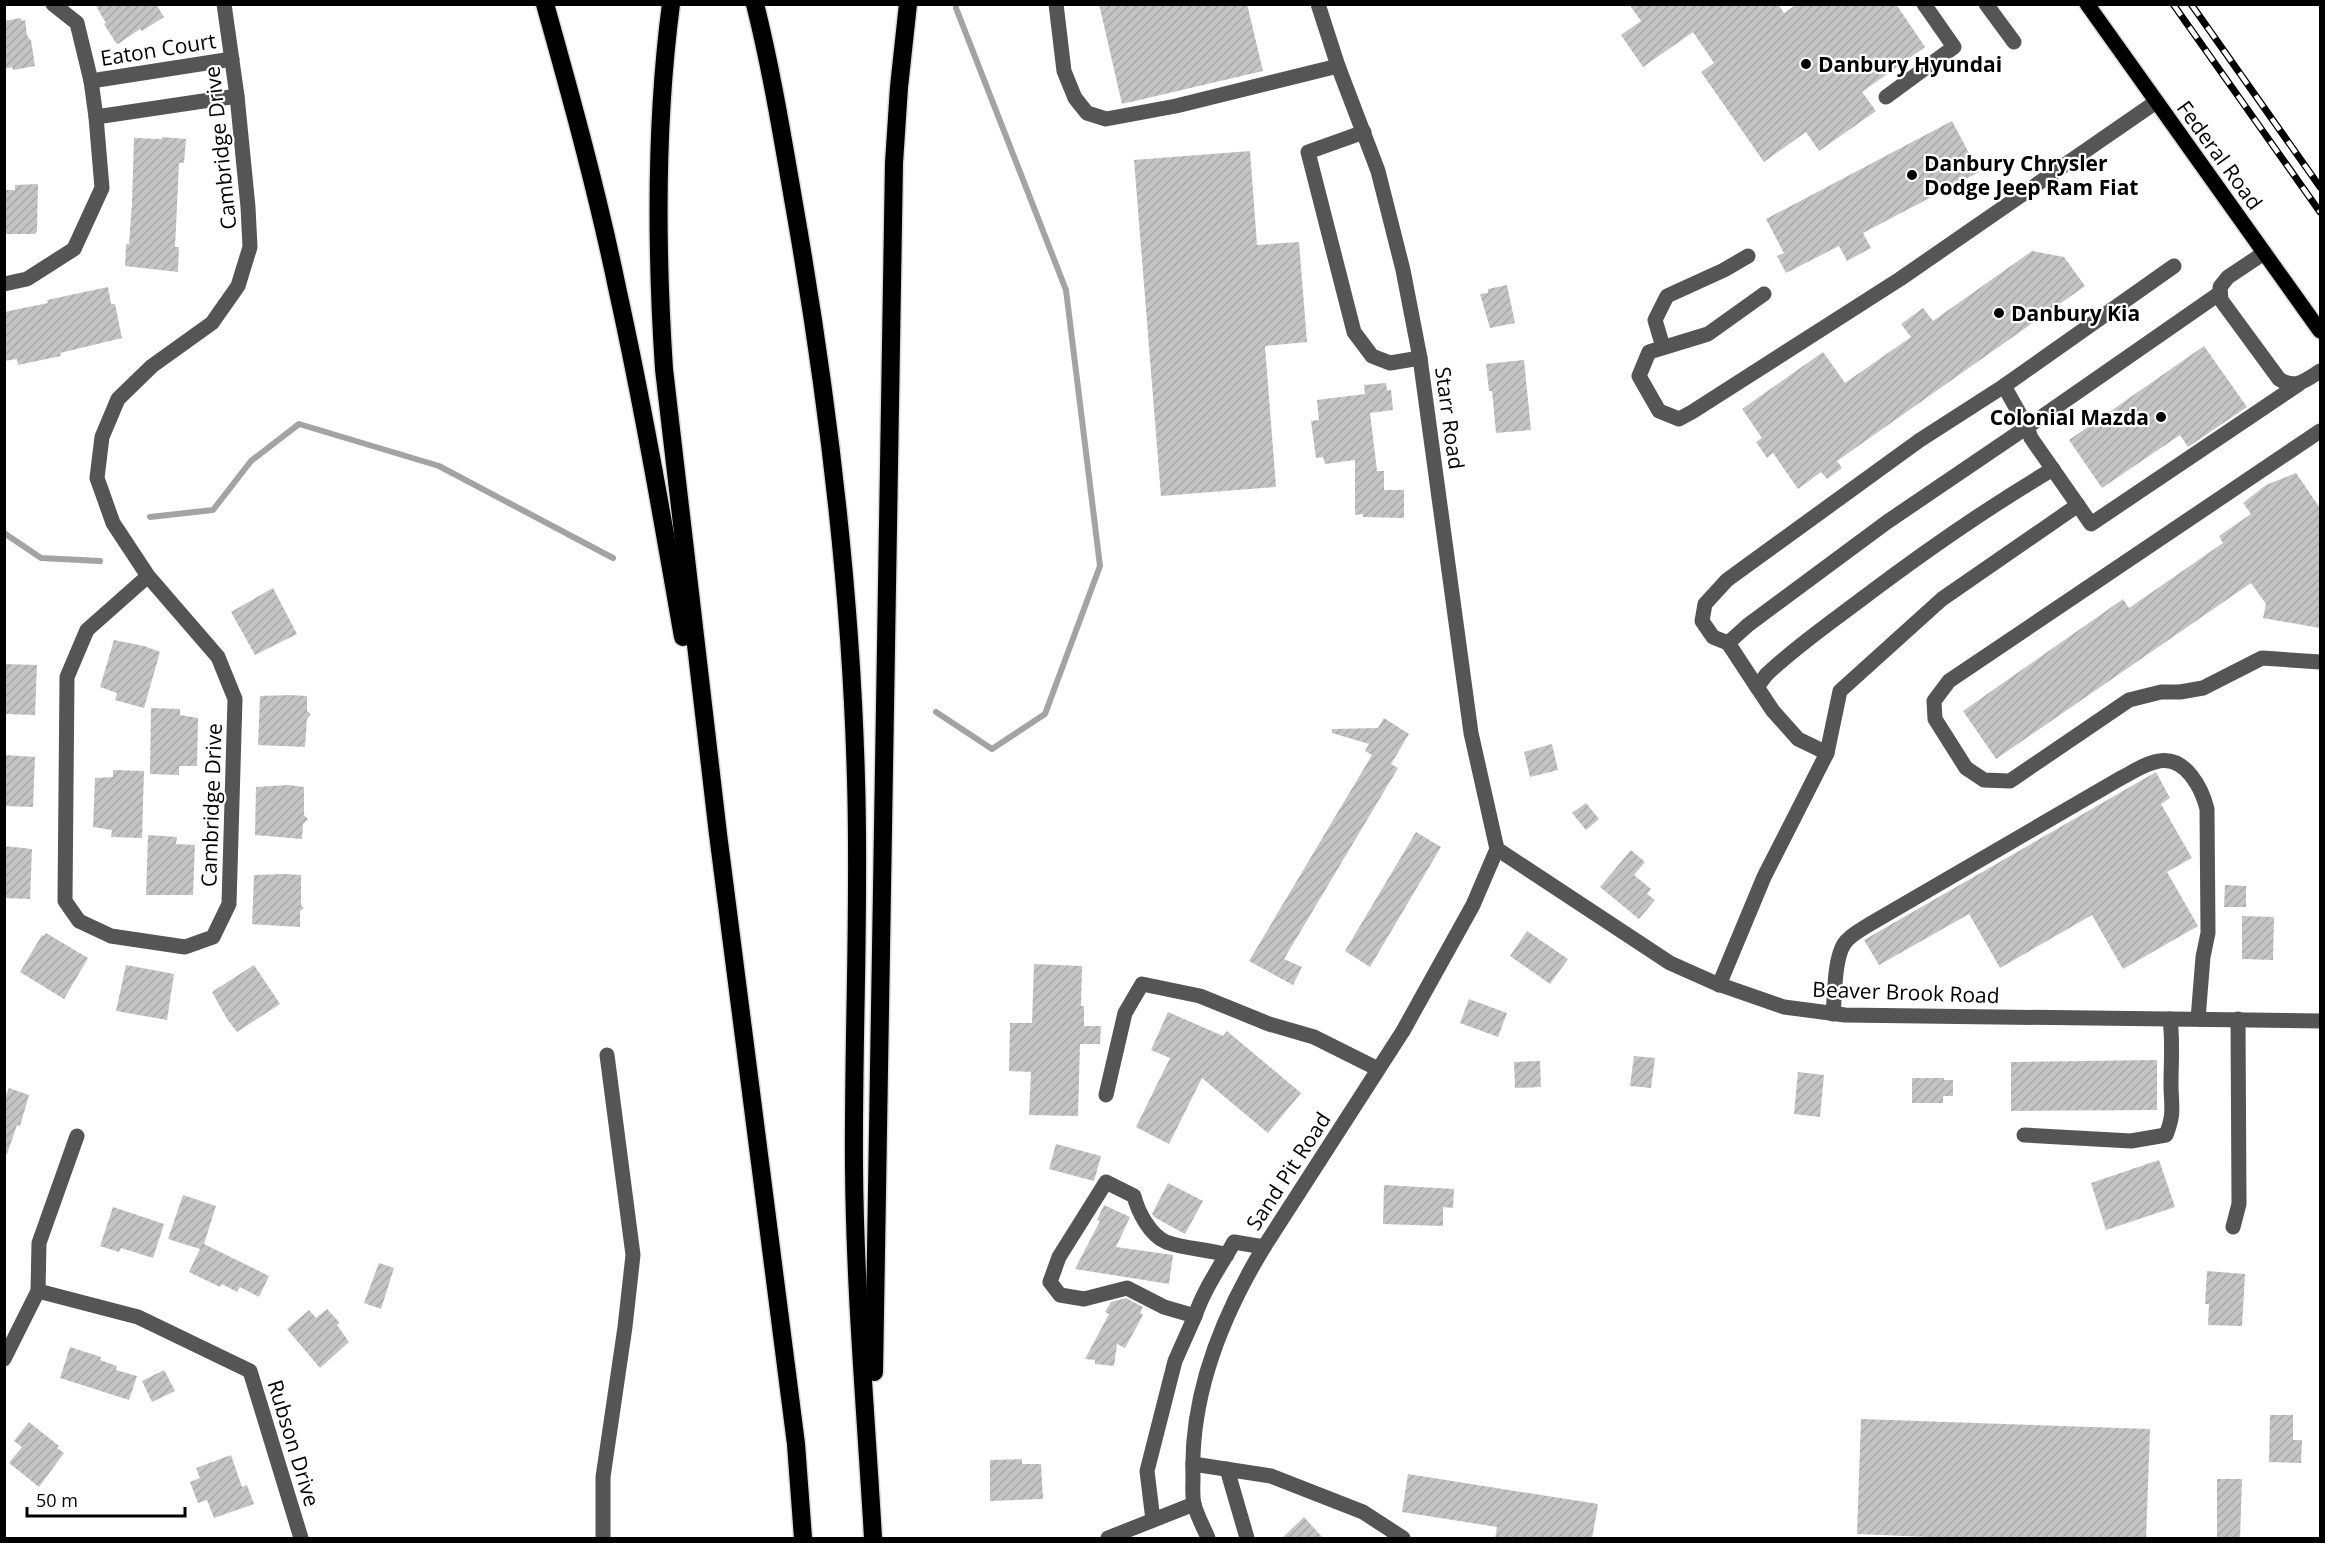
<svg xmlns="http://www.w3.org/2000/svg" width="2325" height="1543" font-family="'Open Sans',sans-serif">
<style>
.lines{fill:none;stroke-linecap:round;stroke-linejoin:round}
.stream{stroke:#a3a3a3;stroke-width:6}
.building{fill:url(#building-hatch)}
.major-casing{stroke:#dbdbdb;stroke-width:18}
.highway-casing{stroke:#dbdbdb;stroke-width:21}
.minor{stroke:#555;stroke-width:15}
.major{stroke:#000;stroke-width:15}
.highway{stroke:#000;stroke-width:18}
.rail-casing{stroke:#000;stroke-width:7}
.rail{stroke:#fff;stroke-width:4.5;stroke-dasharray:14;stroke-linecap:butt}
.poi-dot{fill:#000;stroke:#fff;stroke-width:2}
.labels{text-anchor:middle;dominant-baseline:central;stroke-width:4.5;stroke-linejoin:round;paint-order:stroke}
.street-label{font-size:21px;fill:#000;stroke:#fff}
.poi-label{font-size:21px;font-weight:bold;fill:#000;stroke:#fff;text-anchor:start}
</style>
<defs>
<pattern id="building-hatch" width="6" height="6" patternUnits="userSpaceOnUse" patternTransform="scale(1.5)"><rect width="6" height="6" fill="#c4c4c4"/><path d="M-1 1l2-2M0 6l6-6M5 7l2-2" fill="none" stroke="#a7a7a7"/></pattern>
</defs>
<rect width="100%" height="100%" fill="#fff"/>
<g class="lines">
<g class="stream">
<path d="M 150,517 L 213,510 L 251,461 L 299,424 L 439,466 L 613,558"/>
<path d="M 4,533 L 41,558 L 100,561"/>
<path d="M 936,712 L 992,749 L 1045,714 L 1100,566 L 1066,290 L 956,8"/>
</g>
</g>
<g class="building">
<path d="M 95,4 L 156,4 L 164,17 L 142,31 L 140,29 L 118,44 L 116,43 L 104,24 L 106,23 Z"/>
<path d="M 1099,4 L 1247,4 L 1263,71 L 1122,104 Z"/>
<path d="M 1629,4 L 1778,4 L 1784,13 L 1797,4 L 1896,4 L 1925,47 L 1862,92 L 1876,111 L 1819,151 L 1806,132 L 1764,162 L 1701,72 L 1714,63 L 1693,32 L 1643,67 L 1621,35 L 1641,21 Z"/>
<path d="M 21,18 L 22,21 L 25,20 L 27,35 L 30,40 L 31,40 L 35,66 L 13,70 L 12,67 L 4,69 L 4,21 Z"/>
<path d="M 1952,121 L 1979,172 L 1863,233 L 1871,248 L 1847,261 L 1839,246 L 1786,273 L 1777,256 L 1784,253 L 1766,219 Z"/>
<path d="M 162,137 L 186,139 L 184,163 L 179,163 L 175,247 L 179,247 L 178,272 L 125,266 L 126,244 L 129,244 L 132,203 L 134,138 L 162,139 Z"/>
<path d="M 1250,151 L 1257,245 L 1299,242 L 1307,342 L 1265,346 L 1276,487 L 1161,496 L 1134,160 Z"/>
<path d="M 38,184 L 37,231 L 35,234 L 4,234 L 4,190 L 15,190 L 15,185 Z"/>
<path d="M 2032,251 L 2064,257 L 2085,286 L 1837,461 L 1842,468 L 1827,479 L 1821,472 L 1798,489 L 1773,453 L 1767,458 L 1756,442 L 1762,438 L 1742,409 L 1823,352 L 1845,383 L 1911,337 L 1901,324 L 1923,308 L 1933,321 Z"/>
<path d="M 1507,285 L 1515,323 L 1490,328 L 1480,294 L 1488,293 L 1488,289 Z"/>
<path d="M 108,287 L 111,304 L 115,304 L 122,338 L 60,353 L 61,356 L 18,365 L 17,359 L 4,361 L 4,312 L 48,303 L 47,300 Z"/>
<path d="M 2204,346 L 2247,407 L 2188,447 L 2180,435 L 2102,488 L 2069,440 Z"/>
<path d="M 1524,360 L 1531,430 L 1496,433 L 1492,391 L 1489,391 L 1486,364 Z"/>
<path d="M 1386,383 L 1387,390 L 1391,390 L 1393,410 L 1370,413 L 1377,471 L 1384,471 L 1384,490 L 1404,490 L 1404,518 L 1363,517 L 1363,514 L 1355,515 L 1355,460 L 1325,464 L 1323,457 L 1316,458 L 1311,421 L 1319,420 L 1317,400 L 1365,394 L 1364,385 Z"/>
<path d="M 2296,473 L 2320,508 L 2320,628 L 2263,618 L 2266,604 L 2251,583 L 1996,759 L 1963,711 L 2123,599 L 2129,608 L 2223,543 L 2219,536 L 2251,514 L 2243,503 L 2266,485 Z"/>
<path d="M 273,588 L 297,634 L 255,655 L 231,612 Z"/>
<path d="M 114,640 L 144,646 L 160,652 L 144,708 L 115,700 L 117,693 L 100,687 Z"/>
<path d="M 4,664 L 37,665 L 35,715 L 4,714 Z"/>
<path d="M 291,695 L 307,696 L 307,711 L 311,714 L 307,719 L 305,747 L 258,745 L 260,696 Z"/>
<path d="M 151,708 L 180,709 L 180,715 L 198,718 L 197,766 L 179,766 L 179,775 L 150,774 Z"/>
<path d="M 1384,718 L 1409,734 L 1391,764 L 1398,768 L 1284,959 L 1302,967 L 1293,985 L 1249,961 L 1372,755 L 1365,751 L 1369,744 L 1332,733 L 1332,729 L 1378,728 Z"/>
<path d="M 1552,744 L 1558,770 L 1530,777 L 1524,752 Z"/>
<path d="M 4,755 L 35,757 L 33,807 L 4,806 Z"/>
<path d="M 113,770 L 144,771 L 142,838 L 111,837 L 112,830 L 93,827 L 95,778 L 113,777 Z"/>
<path d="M 2156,772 L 2170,798 L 2161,804 L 2192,858 L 2167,872 L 2198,926 L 2123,969 L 2092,915 L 2000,968 L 1969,914 L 1879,965 L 1864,940 Z"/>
<path d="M 288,785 L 304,787 L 304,815 L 308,819 L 303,824 L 302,839 L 255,835 L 256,787 Z"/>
<path d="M 1586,803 L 1599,819 L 1586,830 L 1572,813 Z"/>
<path d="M 1416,832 L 1441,847 L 1370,967 L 1345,951 Z"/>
<path d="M 148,835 L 177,837 L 176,844 L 195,845 L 193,895 L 146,895 Z"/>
<path d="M 4,846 L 32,849 L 30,899 L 4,898 Z"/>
<path d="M 1631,850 L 1645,862 L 1634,875 L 1651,889 L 1647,894 L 1655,900 L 1639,919 L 1600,887 Z"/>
<path d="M 284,874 L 301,875 L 301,905 L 304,908 L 300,911 L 300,927 L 252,924 L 254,875 Z"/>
<path d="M 2225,885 L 2246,886 L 2246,907 L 2224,907 Z"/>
<path d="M 2242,916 L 2274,917 L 2273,960 L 2242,959 Z"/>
<path d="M 1527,931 L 1568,959 L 1550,984 L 1510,956 Z"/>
<path d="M 46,933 L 88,958 L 64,999 L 20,972 L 42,935 L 44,936 Z"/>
<path d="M 1034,964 L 1082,966 L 1081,1006 L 1084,1006 L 1084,1026 L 1101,1026 L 1100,1044 L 1080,1044 L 1078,1116 L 1029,1115 L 1031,1072 L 1009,1071 L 1010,1023 L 1032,1023 Z"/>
<path d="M 126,965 L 174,974 L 167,1020 L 116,1011 Z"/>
<path d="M 254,965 L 280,1004 L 237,1032 L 227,1019 L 212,992 Z"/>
<path d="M 1469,999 L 1507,1013 L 1498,1037 L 1460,1023 Z"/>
<path d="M 1168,1012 L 1223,1036 L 1227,1031 L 1301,1093 L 1268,1133 L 1202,1078 L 1169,1144 L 1136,1127 L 1170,1058 L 1151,1050 Z"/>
<path d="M 1634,1056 L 1655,1058 L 1651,1088 L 1630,1086 Z"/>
<path d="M 2157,1060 L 2157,1110 L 2011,1111 L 2011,1062 Z"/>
<path d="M 1540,1061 L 1541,1087 L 1515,1088 L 1514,1062 Z"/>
<path d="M 1798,1072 L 1824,1075 L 1820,1117 L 1794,1114 Z"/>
<path d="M 1912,1078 L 1944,1078 L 1944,1080 L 1953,1080 L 1953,1096 L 1943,1096 L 1943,1103 L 1912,1103 Z"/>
<path d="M 9,1088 L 29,1095 L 20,1126 L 17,1125 L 7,1154 L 4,1154 L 4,1100 Z"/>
<path d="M 1056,1144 L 1101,1156 L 1094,1181 L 1049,1169 Z"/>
<path d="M 2159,1160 L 2175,1207 L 2106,1230 L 2091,1183 Z"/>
<path d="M 1168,1183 L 1203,1201 L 1185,1234 L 1154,1217 L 1152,1214 Z"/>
<path d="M 1384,1185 L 1454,1189 L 1453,1208 L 1443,1207 L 1443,1226 L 1383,1224 Z"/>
<path d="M 183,1195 L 216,1206 L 204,1244 L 269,1276 L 259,1297 L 240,1287 L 237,1292 L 222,1284 L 220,1287 L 189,1272 L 200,1249 L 168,1239 Z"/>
<path d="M 1104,1205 L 1130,1217 L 1116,1247 L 1173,1255 L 1169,1284 L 1075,1269 L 1100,1221 L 1097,1220 Z"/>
<path d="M 113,1207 L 164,1224 L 153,1258 L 121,1248 L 119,1252 L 100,1246 Z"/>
<path d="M 379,1263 L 394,1268 L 381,1309 L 364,1303 Z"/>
<path d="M 2207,1271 L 2245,1274 L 2242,1326 L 2208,1325 L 2209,1304 L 2205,1304 Z"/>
<path d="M 1126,1298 L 1143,1307 L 1140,1313 L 1143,1315 L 1125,1348 L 1117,1344 L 1114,1366 L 1095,1364 L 1095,1360 L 1085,1359 L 1109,1314 L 1105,1312 L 1111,1302 Z"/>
<path d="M 327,1309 L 340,1323 L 337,1325 L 349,1342 L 320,1368 L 287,1329 L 309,1310 L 316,1318 Z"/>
<path d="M 70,1347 L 101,1357 L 100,1360 L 117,1366 L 116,1370 L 137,1376 L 129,1400 L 60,1378 Z"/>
<path d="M 164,1370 L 175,1391 L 152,1402 L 142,1381 Z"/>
<path d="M 2270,1415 L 2293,1415 L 2293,1440 L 2302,1440 L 2301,1463 L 2269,1462 Z"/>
<path d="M 1861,1419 L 2150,1429 L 2146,1539 L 1976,1539 L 1857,1534 Z"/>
<path d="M 29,1422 L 59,1446 L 57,1448 L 64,1453 L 39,1487 L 9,1463 L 22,1447 L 14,1441 Z"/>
<path d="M 231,1455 L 242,1487 L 247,1485 L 254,1504 L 214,1518 L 207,1500 L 198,1503 L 190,1482 L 200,1478 L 196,1468 Z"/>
<path d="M 1022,1459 L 1022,1464 L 1041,1464 L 1043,1499 L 990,1501 L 990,1460 Z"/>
<path d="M 1408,1474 L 1598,1504 L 1592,1539 L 1495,1539 L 1497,1527 L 1402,1512 Z"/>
<path d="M 2217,1479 L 2242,1479 L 2240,1539 L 2217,1539 Z"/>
<path d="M 1304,1517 L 1324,1539 L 1281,1539 Z"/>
</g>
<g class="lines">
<g class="major-casing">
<path id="major" d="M 2087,4 L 2320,331"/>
</g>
<g class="highway-casing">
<g id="highway">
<path d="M 545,4 C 572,100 598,195 618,292 C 643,406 663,522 683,637"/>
<path d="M 671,4 C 655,125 656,247 664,369 L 718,834 L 796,1444 L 803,1538"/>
<path d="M 755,4 C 772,72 783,141 795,210 C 828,399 851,588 856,780 C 860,909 853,1038 854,1167 C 855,1291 866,1415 873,1538"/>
<path d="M 874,1372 L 894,163 L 899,87 L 908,4"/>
</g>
</g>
<g class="minor">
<path d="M 1056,4 L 1064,71 L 1075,98 L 1087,113 L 1106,119 L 1176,106 L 1338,66"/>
<path d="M 1318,4 L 1338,66 L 1378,171 L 1403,270 L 1420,358 L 1471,733 L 1497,849"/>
<path d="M 1986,4 L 2014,42"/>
<path d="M 91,81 L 232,59"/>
<path d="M 1886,97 L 1954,47 L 1924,4"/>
<path d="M 96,117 L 237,96"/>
<path d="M 1364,132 L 1308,152 L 1354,332 L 1372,356 L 1390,363 L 1420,358"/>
<path d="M 2264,253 L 2228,277 L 2220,287 L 2221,300 L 2279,379 C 2295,390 2306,380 2320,371"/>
<path d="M 4,284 L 27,279 L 74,249 L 102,188 L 96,117 L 91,81 L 77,23 L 53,4"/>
<path d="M 2220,293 L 2027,427 L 2031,438 L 2091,524 L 2299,384"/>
<path d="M 1764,294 L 1708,334 L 1649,352 L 1639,376 L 1659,411 L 1679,419 L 1692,412 L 1900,279 L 2156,102"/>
<path d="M 1663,347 L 1655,320 L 1667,296 L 1724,270 L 1748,256"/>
<path d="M 2320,431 L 1949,681 L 1934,701 L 1935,719 L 1966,768 L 1984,780 L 2010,781 L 2129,700 L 2161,692 L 2180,692 L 2203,688 L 2262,658 L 2320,662"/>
<path d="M 148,576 L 87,630 L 67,677 L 65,901 L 79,921 L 111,936 L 185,947 L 213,937 L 229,904 L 235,699 L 218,657 L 148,576 L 113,523 L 97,478 L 102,437 L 118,399 L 152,366 L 212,323 L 238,286 L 250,247 L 248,207 L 237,96 L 224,4"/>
<path d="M 1728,643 L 1713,637 L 1702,621 L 1705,604 L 1727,580 L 1920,440 L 2004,386 L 2174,266"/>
<path d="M 1757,687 L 1728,643 L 1748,625 L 1887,522 L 2027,427 L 2004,386"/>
<path d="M 1827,753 L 1798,739 L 1773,711 L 1757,687 L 1766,675 C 1795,647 1830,623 1863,598 C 1924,552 1987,508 2053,469"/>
<path d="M 1497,849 L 1670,963 L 1715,983 L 1784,1007 L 1845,1015 L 2320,1021"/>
<path d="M 1719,985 L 1764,877 L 1827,753 L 1840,691 L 1942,599 L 2078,505"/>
<path d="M 1833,1014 C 1835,995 1834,960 1844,944 C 1850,935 1861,930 1870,924 L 2121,778 C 2133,772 2145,763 2159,761 C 2186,756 2202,789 2207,809 L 2208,933 L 2203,957 L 2198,1019"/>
<path d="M 1106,1095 L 1125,1013 L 1142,984 L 1200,996 L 1269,1024 L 1314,1037 L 1378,1069"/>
<path d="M 2024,1135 L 2131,1141 L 2166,1135 C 2175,1113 2171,1106 2171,1084 C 2171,1062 2173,1041 2170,1019"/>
<path d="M 2233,1227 L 2239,1204 L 2238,1019"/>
<path d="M 1227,1255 C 1207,1249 1185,1249 1166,1242 C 1150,1235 1138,1212 1134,1196 L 1106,1182 L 1059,1257 L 1050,1282 L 1060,1295 L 1084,1299 L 1127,1288 L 1164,1307 L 1195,1316 C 1204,1289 1220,1267 1234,1242 L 1264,1247"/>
<path d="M 38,1291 L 138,1317 L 250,1371 L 301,1538"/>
<path d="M 4,1359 L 38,1291 L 39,1243 L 77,1136"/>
<path d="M 1193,1464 L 1271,1476 L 1363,1512 L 1403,1538"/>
<path d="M 1227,1469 L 1247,1538"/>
<path d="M 1153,1520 L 1147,1471 L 1175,1361 L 1195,1316"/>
<path d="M 603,1538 L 603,1477 L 625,1327 L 633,1255 L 607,1055"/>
<path d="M 1108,1538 L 1194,1504"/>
<path d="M 1208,1538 C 1204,1528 1197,1516 1194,1504 C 1192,1496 1193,1485 1193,1477 C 1190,1395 1222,1316 1264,1247 L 1403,1031 L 1473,905 L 1497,849"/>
</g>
<use href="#major" class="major"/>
<use href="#highway" class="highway"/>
<g class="rail-casing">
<g id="rail">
<path d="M 2173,4 L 2320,212"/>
<path d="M 2191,4 L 2320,187"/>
</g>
</g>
<use href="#rail" class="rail"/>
</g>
<g class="poi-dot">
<circle cx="1806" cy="64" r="6"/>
<circle cx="1912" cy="175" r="6"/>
<circle cx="1999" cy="313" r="6"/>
<circle cx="2161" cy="417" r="6"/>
</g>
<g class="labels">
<g class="street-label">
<text transform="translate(158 49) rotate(-9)">Eaton Court</text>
<text transform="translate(220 148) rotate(-96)">Cambridge Drive</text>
<text transform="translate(2220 155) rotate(54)">Federal Road</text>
<text transform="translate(1450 418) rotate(82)">Starr Road</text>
<text transform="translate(211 805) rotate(-88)">Cambridge Drive</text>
<text transform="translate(1906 992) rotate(2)">Beaver Brook Road</text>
<text transform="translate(1288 1171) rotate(-57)">Sand Pit Road</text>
<text transform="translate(294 1443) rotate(73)">Rubson Drive</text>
</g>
<g class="poi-label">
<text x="1818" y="64">Danbury Hyundai</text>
<text x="1924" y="163">Danbury Chrysler<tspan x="1924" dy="24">Dodge Jeep Ram Fiat</tspan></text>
<text x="2011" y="313">Danbury Kia</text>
<text x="2149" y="417" text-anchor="end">Colonial Mazda</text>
</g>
</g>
<rect width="2325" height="1543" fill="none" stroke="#000000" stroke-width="12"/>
<path d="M27 1507v9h158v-9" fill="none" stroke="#000000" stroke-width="3"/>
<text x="36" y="1507" font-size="18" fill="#000000" stroke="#ffffff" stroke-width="4.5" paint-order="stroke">50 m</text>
</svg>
